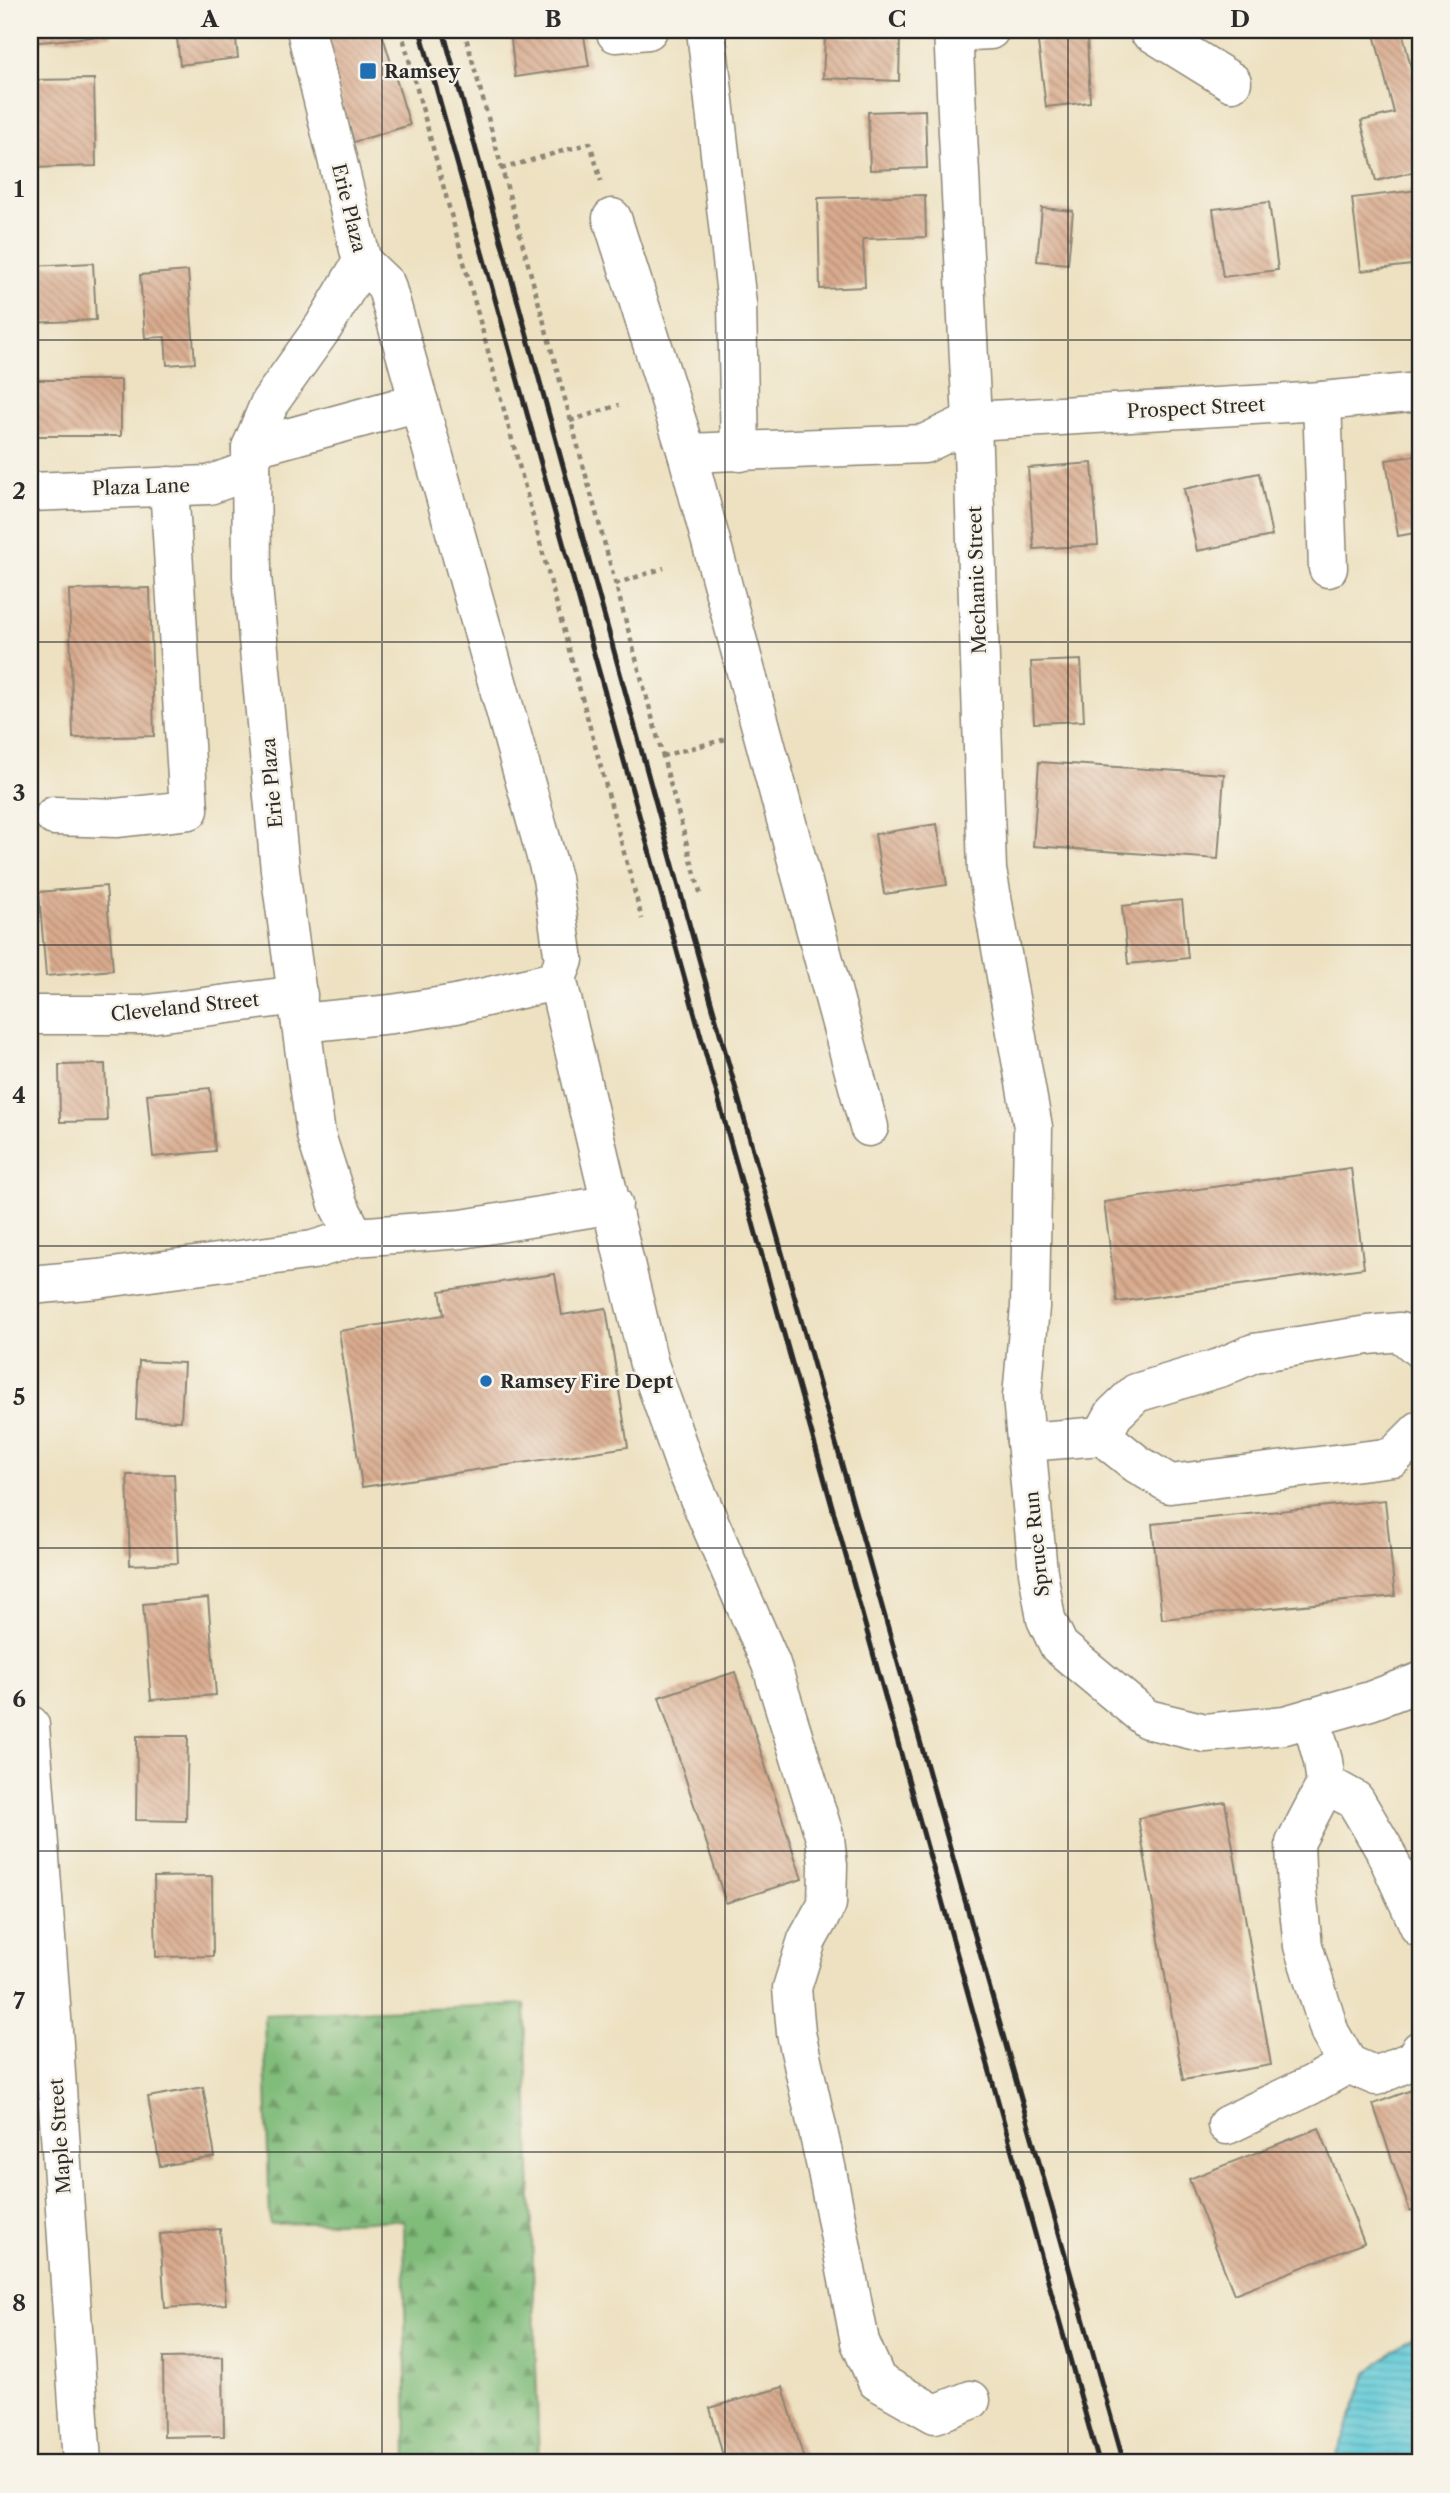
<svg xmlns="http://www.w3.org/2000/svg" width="1450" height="2493" font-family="'Libre Caslon Text',serif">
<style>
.forest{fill:url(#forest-firs);stroke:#567452;stroke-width:2}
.water{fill:url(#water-rules);stroke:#447a81;stroke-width:2}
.building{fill:url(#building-back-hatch)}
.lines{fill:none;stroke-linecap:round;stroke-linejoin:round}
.minor-casing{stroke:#8c8676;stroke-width:41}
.path{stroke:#8c8676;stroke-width:4.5;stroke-dasharray:5 5;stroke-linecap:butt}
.minor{stroke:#fff;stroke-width:38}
.rail{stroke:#2b2b2b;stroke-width:5}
.grid{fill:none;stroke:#2b2b2b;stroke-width:2;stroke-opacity:0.55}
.poi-dot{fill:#1f6fb2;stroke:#f7f3e8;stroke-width:2.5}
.labels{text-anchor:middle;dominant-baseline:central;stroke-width:5;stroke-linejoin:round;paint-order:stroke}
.poi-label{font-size:19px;font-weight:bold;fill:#2b2b2b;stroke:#f7f3e8;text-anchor:start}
.street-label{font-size:19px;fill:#2b2b2b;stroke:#f7f3e8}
.neatline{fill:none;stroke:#2b2b2b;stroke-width:2.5}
.grid-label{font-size:23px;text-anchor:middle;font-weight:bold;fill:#2b2b2b}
</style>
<defs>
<pattern id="forest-firs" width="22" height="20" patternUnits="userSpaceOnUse" patternTransform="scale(1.75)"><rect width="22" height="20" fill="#80bc7a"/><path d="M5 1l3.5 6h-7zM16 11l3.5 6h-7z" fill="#699964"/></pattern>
<pattern id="water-rules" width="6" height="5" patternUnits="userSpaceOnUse" patternTransform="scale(1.75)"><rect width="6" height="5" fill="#5ec9d7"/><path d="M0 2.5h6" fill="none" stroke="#4ea3af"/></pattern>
<pattern id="building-back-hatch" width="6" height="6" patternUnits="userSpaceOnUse" patternTransform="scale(1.75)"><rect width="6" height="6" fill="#d9ab8e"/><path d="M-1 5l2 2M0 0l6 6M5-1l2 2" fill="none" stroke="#b08b74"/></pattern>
</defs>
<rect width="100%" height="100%" fill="#f7f3e8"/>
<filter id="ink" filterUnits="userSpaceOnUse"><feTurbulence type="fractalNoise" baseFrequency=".0143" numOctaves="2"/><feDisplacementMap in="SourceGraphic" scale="14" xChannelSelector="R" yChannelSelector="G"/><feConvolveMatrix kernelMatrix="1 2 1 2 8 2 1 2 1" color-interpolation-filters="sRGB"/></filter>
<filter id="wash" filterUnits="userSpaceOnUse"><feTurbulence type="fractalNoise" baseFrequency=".00686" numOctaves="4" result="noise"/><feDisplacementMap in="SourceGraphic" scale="28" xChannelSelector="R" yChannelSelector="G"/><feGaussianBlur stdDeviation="1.57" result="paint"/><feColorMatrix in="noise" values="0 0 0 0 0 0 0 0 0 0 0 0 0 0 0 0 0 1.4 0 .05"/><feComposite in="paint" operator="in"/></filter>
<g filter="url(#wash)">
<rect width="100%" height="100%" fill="#ede1c1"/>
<path class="forest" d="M 525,2004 L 539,2463 L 407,2463 L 404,2220 L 270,2224 L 264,2015 Z"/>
<path class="water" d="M 1420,2333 L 1420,2463 L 1334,2463 L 1367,2373 L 1393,2351 Z"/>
<g id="blocks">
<g class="building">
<path d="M 30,30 L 111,30 L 112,35 L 30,43 Z"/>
<path d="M 176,30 L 235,30 L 238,58 L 180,65 Z"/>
<path d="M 320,30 L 381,30 L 410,125 L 354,142 Z"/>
<path d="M 510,30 L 583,30 L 589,66 L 515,77 Z"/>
<path d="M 1373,30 L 1402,30 L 1420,105 L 1420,170 L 1376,181 L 1361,121 L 1394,113 Z"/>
<path d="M 825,36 L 900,38 L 899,81 L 823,78 Z"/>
<path d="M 1087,36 L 1090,102 L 1046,107 L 1038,42 Z"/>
<path d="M 94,79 L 96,166 L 30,168 L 30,80 Z"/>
<path d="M 925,110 L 927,168 L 870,170 L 868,112 Z"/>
<path d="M 1418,190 L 1420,209 L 1420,264 L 1361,271 L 1352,198 Z"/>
<path d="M 925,195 L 926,237 L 863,239 L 865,287 L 820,289 L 818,198 Z"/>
<path d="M 1269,202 L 1278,270 L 1223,277 L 1213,209 Z"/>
<path d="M 1042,208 L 1073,211 L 1068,264 L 1037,261 Z"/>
<path d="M 93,263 L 96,320 L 30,323 L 30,266 Z"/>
<path d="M 188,271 L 195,363 L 167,365 L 165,337 L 145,338 L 140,275 Z"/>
<rect x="30" y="380" width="91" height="56"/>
<path d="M 1420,455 L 1420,532 L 1398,536 L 1386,460 Z"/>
<path d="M 1092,463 L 1098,545 L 1034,549 L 1028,468 Z"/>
<path d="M 1259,473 L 1272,536 L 1197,551 L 1184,489 Z"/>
<path d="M 150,588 L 154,736 L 73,738 L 69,590 Z"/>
<path d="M 1081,660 L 1084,721 L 1034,723 L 1031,662 Z"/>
<path d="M 1039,762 L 1224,774 L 1218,859 L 1033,846 Z"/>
<path d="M 937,824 L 947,885 L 884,894 L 875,834 Z"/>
<path d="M 106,886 L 113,970 L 46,976 L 39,892 Z"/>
<path d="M 1182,900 L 1188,958 L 1128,964 L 1122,906 Z"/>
<path d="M 105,1064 L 107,1121 L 60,1122 L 59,1065 Z"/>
<path d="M 210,1088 L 215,1151 L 153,1157 L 147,1094 Z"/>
<path d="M 1351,1168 L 1364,1268 L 1117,1302 L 1104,1202 Z"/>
<path d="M 555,1274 L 562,1315 L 606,1308 L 628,1447 L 362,1487 L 339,1331 L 444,1315 L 440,1291 Z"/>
<path d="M 139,1361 L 184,1363 L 181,1421 L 136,1419 Z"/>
<path d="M 174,1474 L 178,1563 L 130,1565 L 127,1475 Z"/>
<path d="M 1385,1500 L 1395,1596 L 1162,1619 L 1152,1524 Z"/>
<path d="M 208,1598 L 216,1695 L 151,1700 L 143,1604 Z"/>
<path d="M 735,1672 L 802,1879 L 726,1903 L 659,1697 Z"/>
<path d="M 137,1736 L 188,1736 L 186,1821 L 136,1820 Z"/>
<path d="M 1225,1802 L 1271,2065 L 1183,2080 L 1138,1818 Z"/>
<path d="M 212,1876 L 213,1956 L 156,1957 L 154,1877 Z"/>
<path d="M 203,2087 L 215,2157 L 160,2166 L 148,2097 Z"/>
<path d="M 1420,2087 L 1420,2208 L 1410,2212 L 1373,2104 Z"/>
<path d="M 1319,2128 L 1364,2243 L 1234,2294 L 1189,2179 Z"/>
<path d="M 220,2229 L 226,2304 L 165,2308 L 160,2234 Z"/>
<path d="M 223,2357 L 224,2436 L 164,2437 L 163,2358 Z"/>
<path d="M 783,2387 L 805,2463 L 725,2463 L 710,2408 Z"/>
</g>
</g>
</g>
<g filter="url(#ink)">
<use href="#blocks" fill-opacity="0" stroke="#8c8676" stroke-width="2"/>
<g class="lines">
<g class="minor-casing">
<g id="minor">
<path d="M 706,30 L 737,304 L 740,452"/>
<path d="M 953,30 L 972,421 L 987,870 L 1033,1127 L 1030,1307 L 1022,1397 L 1038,1572 L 1046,1619 L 1059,1646 L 1147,1719 L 1205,1733 L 1285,1725 L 1370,1701 L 1420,1682"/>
<path d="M 1148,30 L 1232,82"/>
<path d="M 953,32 L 990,30"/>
<path d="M 616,33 L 648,30"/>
<path d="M 612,218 L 687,453 L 869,1127"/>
<path d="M 1322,401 L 1328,568"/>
<path d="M 251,448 L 419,402"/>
<path d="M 687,453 L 924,444 L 972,421 L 1322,401 L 1420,392"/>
<path d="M 30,492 L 209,485 L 251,470"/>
<path d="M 54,816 L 116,818 L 189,810 L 169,486"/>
<path d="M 557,978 L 649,1364 L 685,1466 L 771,1664 L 825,1838 L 828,1865 L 827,1904 L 807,1940 L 792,1988 L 796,2033 L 827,2171 L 860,2342 L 877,2381 L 935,2414 L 971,2400"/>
<path d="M 30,1015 L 141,1015 L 298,995"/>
<path d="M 301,1023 L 392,1014 L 456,1004 L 546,983 L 557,978 L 564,960 L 552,878 L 386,285 L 362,262"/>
<path d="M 355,1237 L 462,1229 L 613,1204"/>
<path d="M 30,1285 L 98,1279 L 313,1250 L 355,1237 L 338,1204 L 316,1135 L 280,870 L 252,576 L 251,448 L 270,402 L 324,326 L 362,262 L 306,30"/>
<path d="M 1102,1436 L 1114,1414 L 1136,1393 L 1222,1367 L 1254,1353 L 1368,1335 L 1400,1332 L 1420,1349"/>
<path d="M 1026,1442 L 1102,1436 L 1137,1464 L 1170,1484 L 1393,1457 L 1420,1430"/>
<path d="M 1311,1717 L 1323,1761 L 1326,1784 L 1295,1843 L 1297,1891 L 1303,1946 L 1330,2033 L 1348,2064 L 1376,2076 L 1413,2060 L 1420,2050"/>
<path d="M 30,1725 L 54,2044 L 82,2463"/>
<path d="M 1326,1784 L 1355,1800 L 1384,1849 L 1420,1928"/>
<path d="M 1227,2125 L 1311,2085 L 1348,2064"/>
</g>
</g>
<g class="path">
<path d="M 401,30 L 642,919"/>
<path d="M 464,30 L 701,896"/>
<path d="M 501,169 L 590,143 L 601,181"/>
<path d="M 570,421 L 619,405"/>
<path d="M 615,584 L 664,568"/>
<path d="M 662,756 L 726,739"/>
</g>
<use href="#minor" class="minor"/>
<g class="rail">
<path d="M 420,30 L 1099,2463"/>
<path d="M 443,30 L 690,927 L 1124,2463"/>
</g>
</g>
</g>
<path class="grid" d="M 382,30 L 382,2463M 725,30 L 725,2463M 1068,30 L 1068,2463M 30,340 L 1420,340M 30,642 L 1420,642M 30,945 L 1420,945M 30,1246 L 1420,1246M 30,1548 L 1420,1548M 30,1851 L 1420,1851M 30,2152 L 1420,2152"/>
<g class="poi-dot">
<rect x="359" y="62" width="18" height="18" rx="3.5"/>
<circle cx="486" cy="1381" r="7"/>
</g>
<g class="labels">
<g class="poi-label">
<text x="384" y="71">Ramsey</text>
<text x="500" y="1381">Ramsey Fire Dept</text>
</g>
<g class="street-label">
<text transform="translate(349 208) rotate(76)">Erie Plaza</text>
<text transform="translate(1196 408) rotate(-3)">Prospect Street</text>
<text transform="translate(141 487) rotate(-2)">Plaza Lane</text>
<text transform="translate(977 580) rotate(-92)">Mechanic Street</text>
<text transform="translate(272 783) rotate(-95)">Erie Plaza</text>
<text transform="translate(185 1007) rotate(-6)">Cleveland Street</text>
<text transform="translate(1037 1544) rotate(-96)">Spruce Run</text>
<text transform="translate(60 2136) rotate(-94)">Maple Street</text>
</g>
</g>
<rect width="1450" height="2493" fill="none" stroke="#f7f3e8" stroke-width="77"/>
<rect x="38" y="38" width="1374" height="2416" class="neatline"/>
<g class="grid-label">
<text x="210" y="27">A</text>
<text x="553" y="27">B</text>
<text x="897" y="27">C</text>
<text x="1240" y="27">D</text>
<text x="19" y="197">1</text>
<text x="19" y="499">2</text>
<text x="19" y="801">3</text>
<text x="19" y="1103">4</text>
<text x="19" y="1405">5</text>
<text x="19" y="1707">6</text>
<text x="19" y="2009">7</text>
<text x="19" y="2311">8</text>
</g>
</svg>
